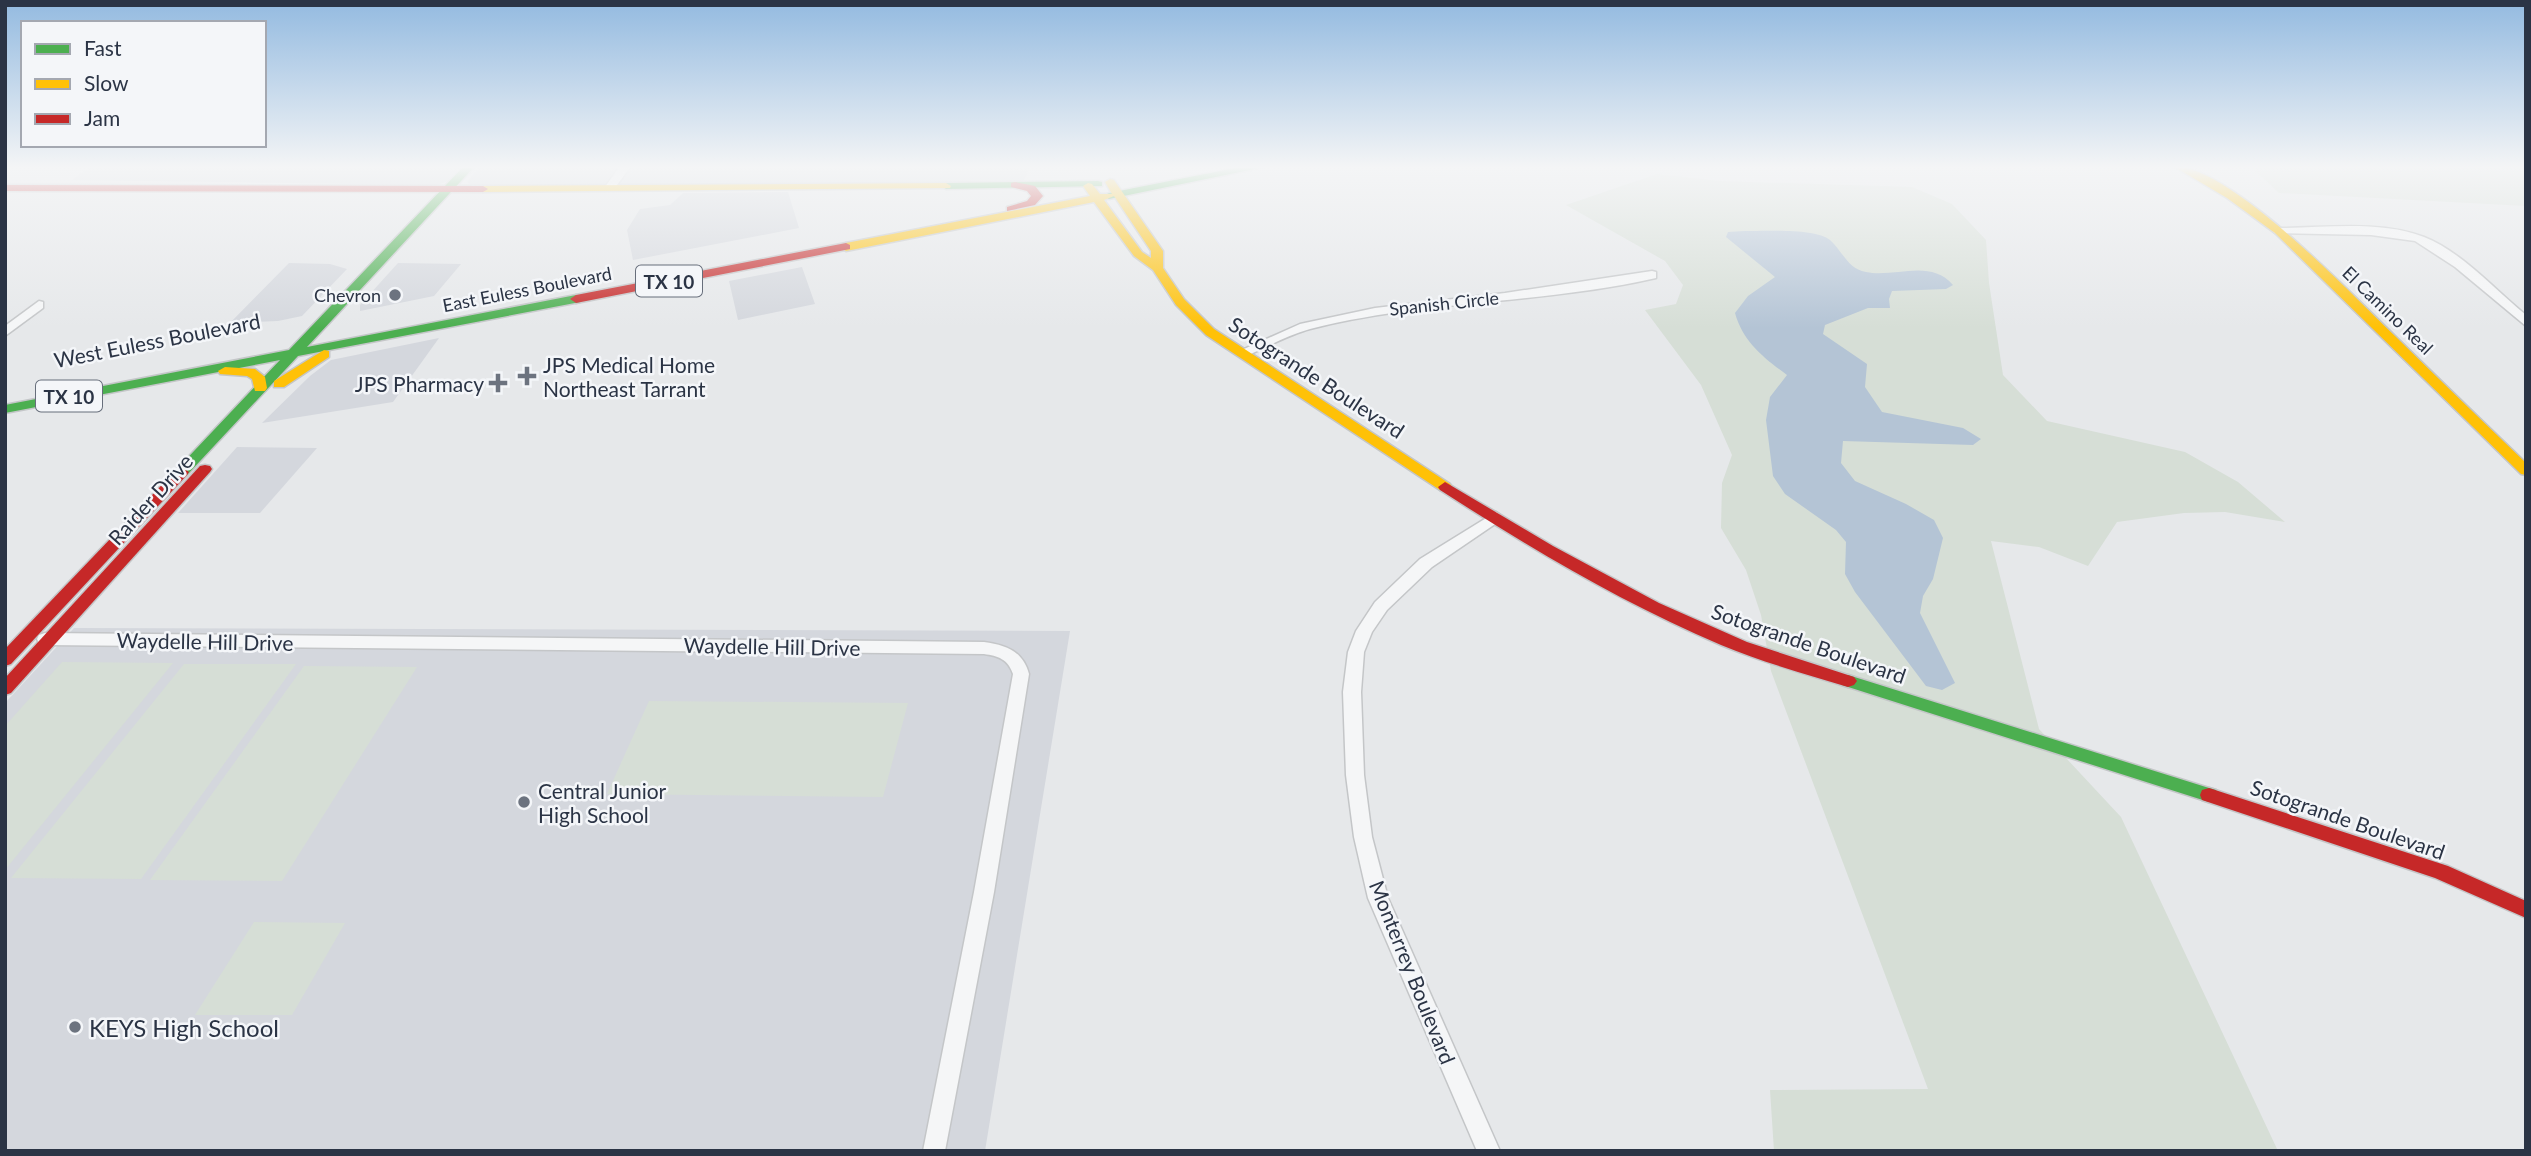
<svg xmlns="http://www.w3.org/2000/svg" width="2531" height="1156" font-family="Lato,sans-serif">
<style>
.built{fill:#d4d7dd}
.green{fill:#d6ded6}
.water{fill:#b4c4d5}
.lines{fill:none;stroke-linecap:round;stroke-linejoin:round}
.street-casing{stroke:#c4c6c8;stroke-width:3}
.fast-casing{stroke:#c4c6c8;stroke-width:3}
.slow-casing{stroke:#c4c6c8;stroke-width:3}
.jam-casing{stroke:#c4c6c8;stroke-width:3}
.street{fill:#f5f6f7;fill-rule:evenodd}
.fast{fill:#4caf50;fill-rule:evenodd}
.slow{fill:#ffc107;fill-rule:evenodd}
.jam{fill:#c62828;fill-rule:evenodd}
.poi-dot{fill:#6c737f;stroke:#f4f6f9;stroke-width:2.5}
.labels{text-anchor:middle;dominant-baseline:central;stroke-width:5;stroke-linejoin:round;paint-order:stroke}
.far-street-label{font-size:18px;fill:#2b3445;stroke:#f4f6f9}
.far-poi-label{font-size:18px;fill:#2b3445;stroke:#f4f6f9;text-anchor:end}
.shield{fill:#f4f6f9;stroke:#676e7b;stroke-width:2}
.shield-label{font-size:19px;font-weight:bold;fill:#2b3445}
.street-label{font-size:21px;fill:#2b3445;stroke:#f4f6f9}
.poi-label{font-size:21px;fill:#2b3445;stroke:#f4f6f9;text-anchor:start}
.near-poi-label{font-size:24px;fill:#2b3445;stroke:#f4f6f9;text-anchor:start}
</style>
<rect width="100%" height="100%" fill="#e6e8ea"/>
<g class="built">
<path d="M 91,166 L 461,166 L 448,181 L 437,185 L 72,180 Z"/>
<path d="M 481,166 L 1031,166 L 1023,182 L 471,185 L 467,182 Z"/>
<path d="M 788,192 L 799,228 L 633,260 L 627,230 L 640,209 L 670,205 L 683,193 Z"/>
<path d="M 289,263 L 330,264 L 347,269 L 302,316 L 278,321 L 253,322 L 248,327 L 226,327 Z"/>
<path d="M 398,263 L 461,264 L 434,296 L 360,311 L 360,305 Z"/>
<path d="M 802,267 L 815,304 L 738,320 L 729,281 Z"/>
<path d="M 439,338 L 393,402 L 262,423 L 310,376 L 331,360 Z"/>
<path d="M 237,447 L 317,448 L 260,513 L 178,513 Z"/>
<path d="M 74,628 L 1070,631 L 985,1151 L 5,1151 L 5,703 Z"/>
</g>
<g class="green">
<path d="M 2250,166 L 2526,166 L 2526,206 L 2279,193 Z"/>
<path d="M 1657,174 L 1720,181 L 1912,187 L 1952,204 L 1986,240 L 1989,283 L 2003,375 L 2047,421 L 2185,452 L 2238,482 L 2285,522 L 2225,512 L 2184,513 L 2117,522 L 2088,566 L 2039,547 L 1991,541 L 2039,729 L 2121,817 L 2278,1151 L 1774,1151 L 1770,1090 L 1928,1089 L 1771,671 L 1761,615 L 1746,570 L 1721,528 L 1722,483 L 1732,455 L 1701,385 L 1645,310 L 1676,304 L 1683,285 L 1665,261 L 1566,205 Z"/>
<path d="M 62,662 L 173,663 L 5,870 L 5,726 Z"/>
<path d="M 184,664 L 296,664 L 141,879 L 11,878 Z"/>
<path d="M 304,666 L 417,667 L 282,881 L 150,880 Z"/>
<path d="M 649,701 L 908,703 L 883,797 L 607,794 Z"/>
<path d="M 254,922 L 345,923 L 292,1015 L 195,1015 Z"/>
</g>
<path class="water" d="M 1745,231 C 1765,231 1816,228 1830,240 C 1843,252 1848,269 1866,272 C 1895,278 1930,258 1953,285 L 1946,289 L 1892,291 L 1889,299 L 1890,308 L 1868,308 L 1825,325 L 1823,334 L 1867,364 L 1865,387 L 1882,412 L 1963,428 L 1981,439 L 1973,445 L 1843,441 L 1841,463 L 1855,481 L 1906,504 L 1934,520 L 1943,538 L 1933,579 L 1923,596 L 1920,613 L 1955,683 L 1942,690 L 1926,686 L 1855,592 L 1845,574 L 1846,542 L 1836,530 L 1785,494 L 1773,476 L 1766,420 L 1770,397 L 1787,375 C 1764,358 1743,342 1735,313 L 1748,296 L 1775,277 L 1726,237 L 1728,232 Z"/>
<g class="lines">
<g class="street-casing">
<g id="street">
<path d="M 620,166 L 631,166 L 614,189 L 606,189 L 605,187 Z"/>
<path d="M 2279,228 C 2325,228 2380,220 2424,237 C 2462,252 2494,289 2526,315 L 2526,326 L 2455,267 L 2415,241 L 2371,235 L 2275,233 L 2273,231 Z"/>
<path d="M 1652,271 L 1656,272 L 1656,278 C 1543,304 1423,300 1310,329 C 1288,335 1267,347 1246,356 L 1241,357 L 1235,353 L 1300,324 L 1375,308 L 1505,293 Z"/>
<path d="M 39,301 L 43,302 L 43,308 L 5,336 L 5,326 Z"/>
<path d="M 1496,512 L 1503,517 L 1501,520 L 1432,567 L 1387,610 L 1372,632 L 1364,652 L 1361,692 L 1364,775 L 1372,837 L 1388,898 L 1500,1151 L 1477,1151 L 1368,898 L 1354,837 L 1346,775 L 1343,692 L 1348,652 L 1356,631 L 1375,602 L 1420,559 Z"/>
<path d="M 45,633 L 984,642 C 1006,645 1023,651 1029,674 L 994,892 L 945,1151 L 923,1151 L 974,892 L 1013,674 C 1008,659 998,656 984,654 L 45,645 L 39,643 L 37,639 L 39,635 Z"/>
</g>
</g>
<g class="fast-casing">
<g id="fast">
<path d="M 464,166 L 475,166 L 307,347 L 576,295 L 582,299 L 580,302 L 298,356 L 187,475 L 182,477 L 175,472 L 177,469 L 280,360 L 5,413 L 5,405 L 289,350 Z"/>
<path d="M 1245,166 L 1269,166 L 1109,199 L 1103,196 L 1109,193 Z"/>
<path d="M 1098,181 L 1102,182 L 1102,186 L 946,189 L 941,186 L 946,183 Z"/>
<path d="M 1848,675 L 2209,788 L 2216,790 L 2218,795 L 2216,800 L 2209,802 L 1842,685 L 1839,681 L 1842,677 Z"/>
</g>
</g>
<g class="slow-casing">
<g id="slow">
<path d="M 2173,166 C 2231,166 2351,294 2395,336 C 2438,378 2482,421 2526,463 L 2526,475 L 2521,474 L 2275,233 L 2227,198 Z"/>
<path d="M 1110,179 L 1114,180 L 1163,251 L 1163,268 L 1184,299 L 1214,329 L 1450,484 L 1452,487 L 1450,490 L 1440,490 L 1206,335 L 1176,305 L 1153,270 L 1134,256 L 1094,202 L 846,251 L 840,247 L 846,243 L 1090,196 L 1083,186 L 1088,183 L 1092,184 L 1100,194 L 1112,194 L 1105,182 ZM 1114,196 L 1151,251 L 1151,258 L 1142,252 L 1104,200 Z"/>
<path d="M 946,183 L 951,186 L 950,188 L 483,192 L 478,189 L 483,186 Z"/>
<path d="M 324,350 L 329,351 L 329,357 L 284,387 L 274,387 L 274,381 Z"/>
<path d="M 225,367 L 255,369 L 265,377 L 267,388 L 265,391 L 255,391 L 252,379 L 247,376 L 220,374 L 218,371 Z"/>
</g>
</g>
<g class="jam-casing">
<g id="jam">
<path d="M 1015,182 L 1035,186 L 1043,196 L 1035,205 L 1007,211 L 1007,207 L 1027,201 L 1031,196 L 1027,191 L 1011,187 L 1011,183 Z"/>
<path d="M 5,185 L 483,186 L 488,189 L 483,192 L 5,191 Z"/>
<path d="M 846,243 L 850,245 L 850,249 L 576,303 L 570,299 L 576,295 Z"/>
<path d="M 205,465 L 210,466 L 212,469 L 210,472 L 11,693 L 5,695 L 5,678 L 200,466 Z"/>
<path d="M 182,467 L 189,472 L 187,475 L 11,664 L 5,666 L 5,649 L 177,469 Z"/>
<path d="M 1445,482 L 1553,546 L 1659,603 L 1747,642 L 1854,677 L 1857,681 L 1854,685 L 1848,687 C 1805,674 1762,662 1721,645 C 1622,603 1530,548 1440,490 L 1438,487 Z"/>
<path d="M 2209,788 L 2448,866 L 2526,901 L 2526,918 L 2435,878 L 2202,800 L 2200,795 L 2202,790 Z"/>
</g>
</g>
<use href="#street" class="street"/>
<use href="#fast" class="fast"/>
<use href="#slow" class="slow"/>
<use href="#jam" class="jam"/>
</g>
<linearGradient id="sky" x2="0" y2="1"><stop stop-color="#93bae0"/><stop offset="0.51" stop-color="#f4f5f6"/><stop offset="1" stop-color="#f4f5f6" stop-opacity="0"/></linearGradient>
<rect width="2531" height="328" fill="url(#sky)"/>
<g class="poi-dot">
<circle cx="395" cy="295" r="7"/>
<path d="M523.5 365.5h7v7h7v7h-7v7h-7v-7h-7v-7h7z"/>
<path d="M494.5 372.5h7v7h7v7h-7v7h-7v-7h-7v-7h7z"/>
<circle cx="524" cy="802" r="7"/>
<circle cx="75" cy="1027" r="7"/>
</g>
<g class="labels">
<g class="far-street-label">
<text transform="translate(527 289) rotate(-11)">East Euless Boulevard</text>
<text transform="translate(1444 303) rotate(-6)">Spanish Circle</text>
<text transform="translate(2388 310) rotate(44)">El Camino Real</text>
</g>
<g class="far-poi-label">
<text x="381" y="295">Chevron</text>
</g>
<g class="shield">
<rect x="636" y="265.5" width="66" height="31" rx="5"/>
<rect x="36" y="380.5" width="66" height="31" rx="5"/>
</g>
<g class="shield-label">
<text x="669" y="281">TX 10</text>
<text x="69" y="396">TX 10</text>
</g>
<g class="street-label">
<text transform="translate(157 340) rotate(-11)">West Euless Boulevard</text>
<text transform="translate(1317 377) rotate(33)">Sotogrande Boulevard</text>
<text transform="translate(150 499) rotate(-48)">Raider Drive</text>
<text transform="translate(205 641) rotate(1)">Waydelle Hill Drive</text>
<text transform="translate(1809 643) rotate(19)">Sotogrande Boulevard</text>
<text transform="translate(772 646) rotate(1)">Waydelle Hill Drive</text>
<text transform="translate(2348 819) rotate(19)">Sotogrande Boulevard</text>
<text transform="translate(1413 972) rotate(68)">Monterrey Boulevard</text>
</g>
<g class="poi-label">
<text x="543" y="364">JPS Medical Home<tspan x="543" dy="24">Northeast Tarrant</tspan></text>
<text x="484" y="383" text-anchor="end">JPS Pharmacy</text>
<text x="538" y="790">Central Junior<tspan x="538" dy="24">High School</tspan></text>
</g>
<g class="near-poi-label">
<text x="89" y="1027">KEYS High School</text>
</g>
</g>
<rect width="2531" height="1156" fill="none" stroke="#2b3445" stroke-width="14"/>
<rect x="21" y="21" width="245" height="126" fill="#f4f6f9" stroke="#a4a8b1" stroke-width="2"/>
<rect x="35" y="44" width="35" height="10" fill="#4caf50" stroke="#a4a8b1" stroke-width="2"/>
<text x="84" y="56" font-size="21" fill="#2b3445">Fast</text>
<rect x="35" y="79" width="35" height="10" fill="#ffc107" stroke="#a4a8b1" stroke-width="2"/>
<text x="84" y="91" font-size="21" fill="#2b3445">Slow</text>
<rect x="35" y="114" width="35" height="10" fill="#c62828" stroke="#a4a8b1" stroke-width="2"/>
<text x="84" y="126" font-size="21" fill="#2b3445">Jam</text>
</svg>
